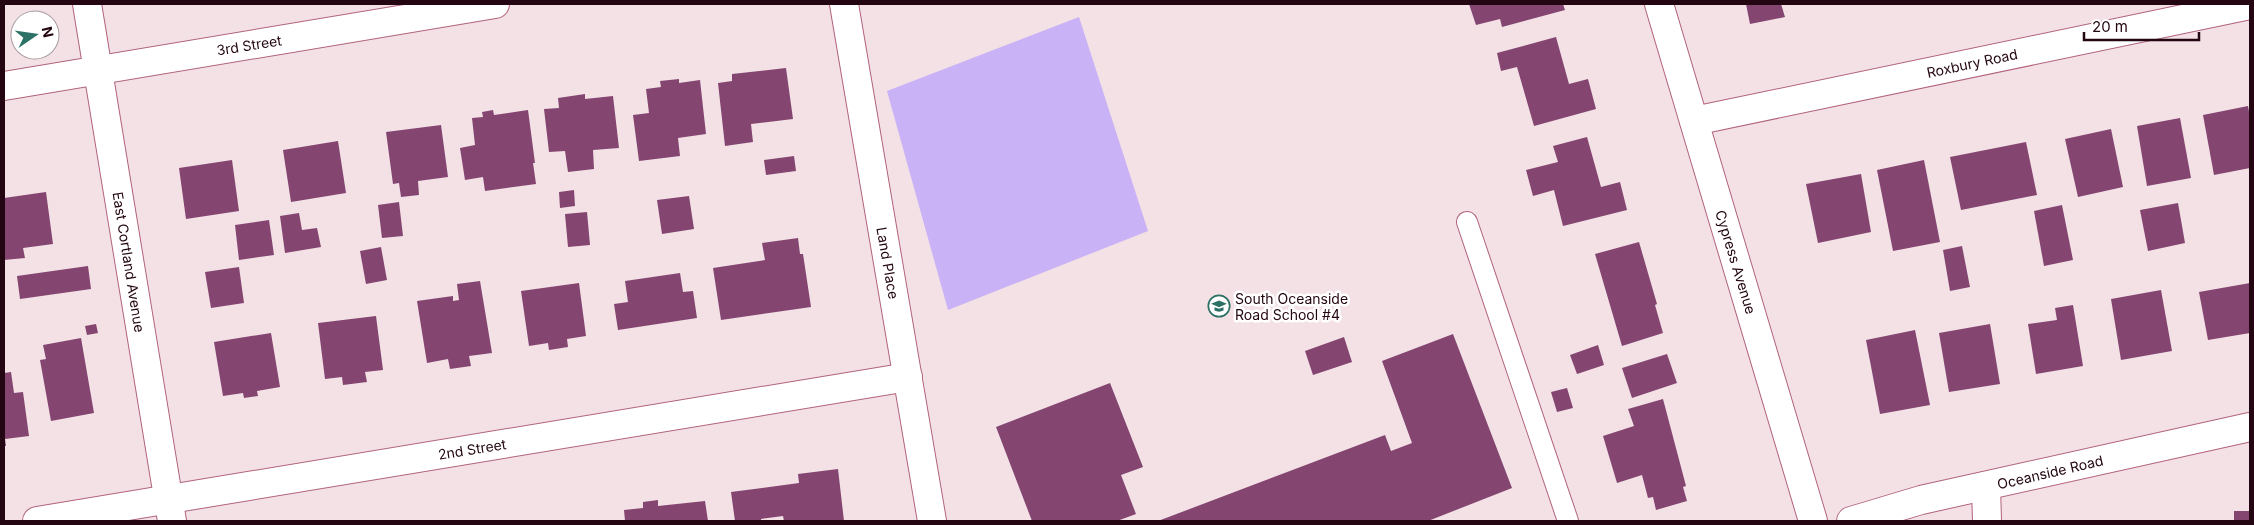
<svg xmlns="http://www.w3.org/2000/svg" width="2254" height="525" font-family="Inter,sans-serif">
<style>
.green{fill:#c9b2f5}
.building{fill:#844571}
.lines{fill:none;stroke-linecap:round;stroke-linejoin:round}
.service-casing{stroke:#b1637d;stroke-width:22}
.minor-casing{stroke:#b1637d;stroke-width:30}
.secondary-casing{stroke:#b1637d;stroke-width:30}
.service{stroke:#fff;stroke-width:20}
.minor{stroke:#fff;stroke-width:28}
.secondary{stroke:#fff;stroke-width:28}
.labels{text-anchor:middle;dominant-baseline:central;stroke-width:5;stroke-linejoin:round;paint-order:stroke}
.street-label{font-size:14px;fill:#230611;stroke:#fff}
.poi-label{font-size:14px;fill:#230611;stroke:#fff;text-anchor:start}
</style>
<rect width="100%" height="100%" fill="#f3e1e6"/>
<path class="green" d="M 1079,17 L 1148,231 L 948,310 L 887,91 Z"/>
<g class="building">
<path d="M 1469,4 L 1563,4 L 1565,10 L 1502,27 L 1500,19 L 1476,25 Z"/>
<path d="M 1746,4 L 1781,4 L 1785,17 L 1750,24 Z"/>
<path d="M 1556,37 L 1569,84 L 1588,79 L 1596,109 L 1534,126 L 1517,67 L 1501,71 L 1497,53 Z"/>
<path d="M 786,68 L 793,119 L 751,124 L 753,142 L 725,146 L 718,83 L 732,81 L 732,74 Z"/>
<path d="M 679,79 L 679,83 L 700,80 L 706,134 L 678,138 L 680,156 L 639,161 L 633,115 L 649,113 L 646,89 L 661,87 L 660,81 Z"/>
<path d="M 585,94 L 585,99 L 613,96 L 619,148 L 593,150 L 594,169 L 568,172 L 565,151 L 549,152 L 544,109 L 559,108 L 558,98 Z"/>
<path d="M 2248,106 L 2250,117 L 2250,168 L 2214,175 L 2203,115 Z"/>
<path d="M 493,110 L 494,115 L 528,110 L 535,163 L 533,163 L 536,184 L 485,191 L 483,177 L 465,180 L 460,148 L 475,145 L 472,118 L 483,117 L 482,112 Z"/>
<path d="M 2180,118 L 2191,178 L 2147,186 L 2137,126 Z"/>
<path d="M 441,125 L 448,177 L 418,181 L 419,195 L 401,197 L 399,183 L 393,184 L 386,132 Z"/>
<path d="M 2111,129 L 2123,187 L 2078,197 L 2065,139 Z"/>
<path d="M 1587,137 L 1601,187 L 1620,182 L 1627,210 L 1563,226 L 1554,190 L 1533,196 L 1526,170 L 1558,162 L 1553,146 Z"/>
<path d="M 338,141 L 346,193 L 291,202 L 283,150 Z"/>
<path d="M 2026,142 L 2037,195 L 1961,210 L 1950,157 Z"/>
<path d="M 794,156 L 796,171 L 766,175 L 764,160 Z"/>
<path d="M 232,160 L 239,211 L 186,219 L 179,168 Z"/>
<path d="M 1924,160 L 1940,242 L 1893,251 L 1877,170 Z"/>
<path d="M 1861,174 L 1871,232 L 1818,243 L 1806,184 Z"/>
<path d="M 574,190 L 575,206 L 560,208 L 559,192 Z"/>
<path d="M 46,192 L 53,244 L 23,248 L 25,258 L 4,260 L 4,198 Z"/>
<path d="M 689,196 L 694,229 L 662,234 L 657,200 Z"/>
<path d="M 399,202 L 403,236 L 382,238 L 378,205 Z"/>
<path d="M 2178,203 L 2185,243 L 2148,251 L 2140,210 Z"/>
<path d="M 2062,205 L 2073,260 L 2044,266 L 2034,211 Z"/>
<path d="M 587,212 L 590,245 L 568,247 L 565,214 Z"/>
<path d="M 299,213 L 302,230 L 317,228 L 321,247 L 285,253 L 280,216 Z"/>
<path d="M 269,220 L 274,255 L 239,260 L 235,225 Z"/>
<path d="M 798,238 L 800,254 L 803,254 L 811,307 L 721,320 L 713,268 L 765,260 L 762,243 Z"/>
<path d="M 1639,242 L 1657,304 L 1655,305 L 1663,333 L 1622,346 L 1595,254 Z"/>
<path d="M 1962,246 L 1970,287 L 1950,291 L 1943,250 Z"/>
<path d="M 381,247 L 387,280 L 366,284 L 360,251 Z"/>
<path d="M 88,266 L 91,289 L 20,299 L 17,276 Z"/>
<path d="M 239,267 L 244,303 L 211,308 L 205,272 Z"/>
<path d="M 680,273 L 683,292 L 693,291 L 697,318 L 618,330 L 614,304 L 628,302 L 625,281 Z"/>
<path d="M 480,281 L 492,353 L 469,356 L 471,366 L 450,369 L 448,359 L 427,363 L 417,301 L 453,296 L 453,301 L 459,300 L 457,284 Z"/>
<path d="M 579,283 L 586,336 L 567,339 L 568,347 L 549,350 L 548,343 L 529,346 L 521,291 Z"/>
<path d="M 2250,283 L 2250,333 L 2208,340 L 2199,292 Z"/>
<path d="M 2161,290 L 2172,351 L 2121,360 L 2111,299 Z"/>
<path d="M 2073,305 L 2083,366 L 2036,374 L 2028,324 L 2057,320 L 2055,308 Z"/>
<path d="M 376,316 L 383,370 L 365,372 L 367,382 L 343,385 L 342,377 L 325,379 L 318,323 Z"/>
<path d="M 96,324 L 98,333 L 87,335 L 85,326 Z"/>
<path d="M 1990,324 L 2000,384 L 1949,392 L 1939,333 Z"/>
<path d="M 1915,330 L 1930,405 L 1880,414 L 1866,340 Z"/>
<path d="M 271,333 L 280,387 L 257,391 L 258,396 L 244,398 L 243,393 L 223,396 L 214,342 Z"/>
<path d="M 1453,334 L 1512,488 L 1428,521 L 1158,521 L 1385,435 L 1391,451 L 1412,443 L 1382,361 Z"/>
<path d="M 1344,337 L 1352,362 L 1313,375 L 1305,351 Z"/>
<path d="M 81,338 L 94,413 L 51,421 L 40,360 L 46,359 L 43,345 Z"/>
<path d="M 1598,345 L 1604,365 L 1577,374 L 1570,355 Z"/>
<path d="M 1667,354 L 1677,383 L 1632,398 L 1622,368 Z"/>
<path d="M 11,372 L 14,393 L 23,392 L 29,436 L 5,439 L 6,446 L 4,446 L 4,373 Z"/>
<path d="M 1110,383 L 1143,467 L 1121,475 L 1136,514 L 1117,521 L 1032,521 L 996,427 Z"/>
<path d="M 1567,388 L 1573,408 L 1557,412 L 1551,392 Z"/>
<path d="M 1663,399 L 1686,486 L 1683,487 L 1687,501 L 1656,510 L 1653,497 L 1648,498 L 1642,475 L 1617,483 L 1603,436 L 1634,426 L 1628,409 Z"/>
<path d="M 838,469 L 844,521 L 784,521 L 783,516 L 761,519 L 761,521 L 735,521 L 731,492 L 799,483 L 798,474 Z"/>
<path d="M 658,500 L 658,506 L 705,501 L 708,521 L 625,521 L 624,510 L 643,508 L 643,502 Z"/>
<rect x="2234" y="511" width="16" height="10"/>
</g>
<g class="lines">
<g class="service-casing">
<path id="service" d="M 1467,222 L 1568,521"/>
</g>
<g class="minor-casing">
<g id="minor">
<path d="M 87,4 L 172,521"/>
<path d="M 844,4 L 932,521"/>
<path d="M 1659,4 L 1813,521"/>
<path d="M 4,86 L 495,4"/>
<path d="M 1694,121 L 2250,5"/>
<path d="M 1986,486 L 1987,521"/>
<path d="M 37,521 L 908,377"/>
</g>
</g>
<g class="secondary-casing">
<path id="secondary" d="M 1851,521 L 1921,500 L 2250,427"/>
</g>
<use href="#service" class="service"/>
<use href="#minor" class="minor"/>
<use href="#secondary" class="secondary"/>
</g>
<defs>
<g id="school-ring" transform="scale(1.125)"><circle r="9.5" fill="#fff" stroke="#2c7165" stroke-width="1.5"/><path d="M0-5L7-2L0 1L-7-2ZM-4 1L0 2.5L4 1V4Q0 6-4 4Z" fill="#2c7165"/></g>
</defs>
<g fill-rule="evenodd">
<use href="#school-ring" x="1219" y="306"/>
</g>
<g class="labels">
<g class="street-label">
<text transform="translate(249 45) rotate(-9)">3rd Street</text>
<text transform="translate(1972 63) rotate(-12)">Roxbury Road</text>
<text transform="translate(129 262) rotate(81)">East Cortland Avenue</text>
<text transform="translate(1736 262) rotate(73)">Cypress Avenue</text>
<text transform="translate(888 263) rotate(80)">Land Place</text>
<text transform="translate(472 449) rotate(-9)">2nd Street</text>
<text transform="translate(2050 472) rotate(-13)">Oceanside Road</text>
</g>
<g class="poi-label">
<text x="1235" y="298">South Oceanside<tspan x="1235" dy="16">Road School #4</tspan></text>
</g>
</g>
<rect width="2254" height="525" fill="none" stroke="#230611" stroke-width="10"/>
<g transform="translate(35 35) rotate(77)"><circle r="24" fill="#ffffff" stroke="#a79ba0"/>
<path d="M0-4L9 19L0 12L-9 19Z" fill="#2c7165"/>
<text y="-8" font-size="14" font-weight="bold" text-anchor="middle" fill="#230611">N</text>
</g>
<path d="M2084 32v8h115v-8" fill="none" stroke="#230611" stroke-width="2.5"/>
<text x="2092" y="32" font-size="15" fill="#230611" stroke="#ffffff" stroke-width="4" paint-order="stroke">20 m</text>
</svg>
